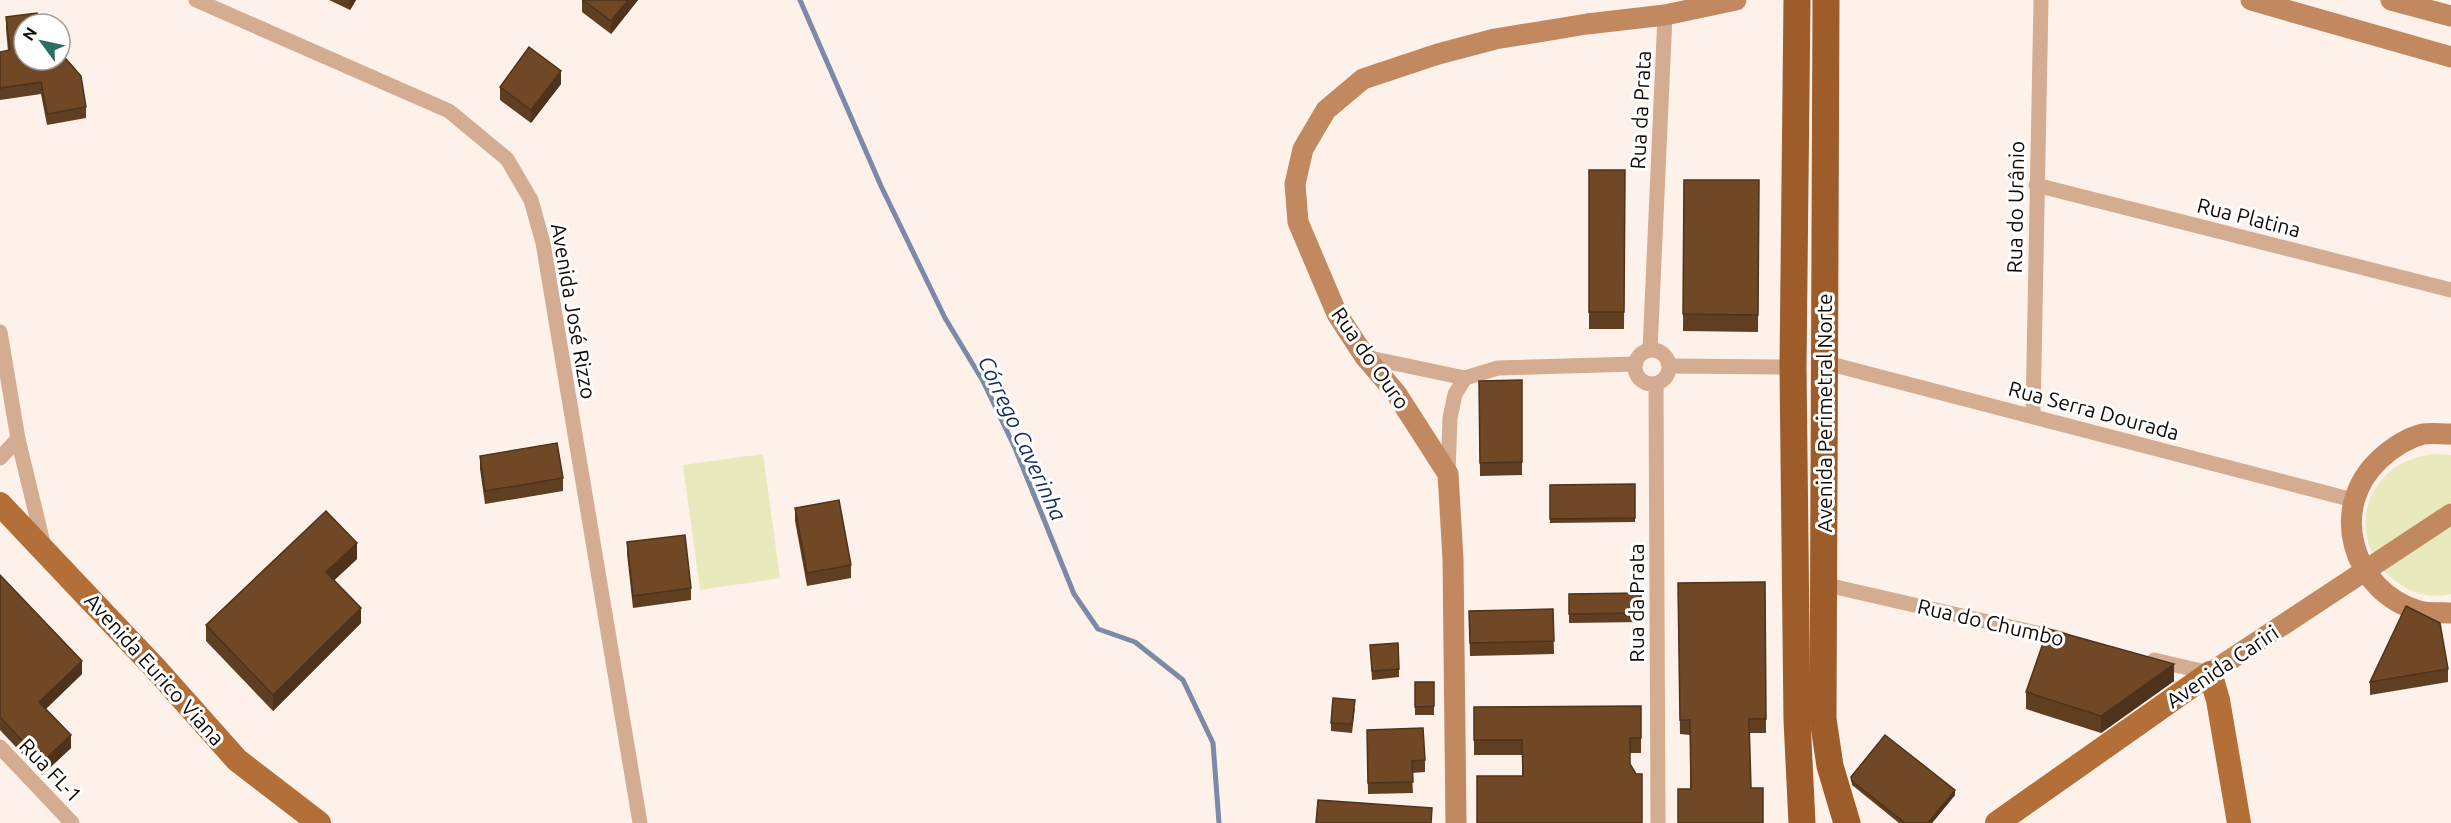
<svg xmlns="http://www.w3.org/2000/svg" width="2451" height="823" font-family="Ubuntu,sans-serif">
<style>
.green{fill:#e8eabe}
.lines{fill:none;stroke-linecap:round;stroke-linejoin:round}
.stream{stroke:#7c8aaa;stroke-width:5}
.street{stroke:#d4ac91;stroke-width:15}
.secondary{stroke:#c2885f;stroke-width:21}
.primary{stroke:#b46e37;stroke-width:24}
.highway{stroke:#9d5c29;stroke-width:27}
.wall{fill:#603e21}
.shaded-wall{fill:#4e321b}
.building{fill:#704826;stroke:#4e321b;stroke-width:1.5}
.labels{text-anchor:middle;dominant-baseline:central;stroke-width:6;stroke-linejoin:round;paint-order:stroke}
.street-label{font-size:21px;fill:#120904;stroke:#fff}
.water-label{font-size:22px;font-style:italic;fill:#152e66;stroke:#fff}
</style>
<rect width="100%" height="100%" fill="#fdf1e9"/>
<g class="green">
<path d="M 763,454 L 780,578 L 700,590 L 683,465 Z"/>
<path d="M 2431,454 L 2451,455 L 2451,594 C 2440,597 2425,596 2415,592 C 2363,572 2346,505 2393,469 C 2404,461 2417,457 2431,454 Z"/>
</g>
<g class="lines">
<path class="stream" d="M 800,0 L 881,186 L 945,318 L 983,381 L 1015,448 L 1074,594 L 1098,629 L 1135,642 L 1183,680 L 1213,743 L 1219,823"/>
<g class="street">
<path d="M 196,0 L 449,111 L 507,159 L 531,200 L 543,243 L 640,823"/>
<path d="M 2036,185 L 2451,290"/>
<path d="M 0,332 L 18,439 L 44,547"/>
<path d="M 1650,350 L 1665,15"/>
<circle cx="1652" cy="367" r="17"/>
<path d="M 1365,357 L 1465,378"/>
<path d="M 1823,362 L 2353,500"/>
<path d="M 1669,366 L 1793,367"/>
<path d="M 1656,384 L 1658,823"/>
<path d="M 2033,415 L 2041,0"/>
<path d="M 0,458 L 18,439"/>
<path d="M 1448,474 L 1450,418 L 1455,394 L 1465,378 L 1498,368 L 1635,364"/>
<path d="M 1818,583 L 2063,639"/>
<path d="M 2154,660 L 2210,673"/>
<path d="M 0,747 L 72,823"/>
</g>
<g class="secondary">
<path d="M 2251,0 L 2451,57"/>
<path d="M 2391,0 L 2451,16"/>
<path d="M 2451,434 C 2442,434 2432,433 2423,434 C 2407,438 2392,448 2380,459 C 2327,508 2352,591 2419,611 C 2428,614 2441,612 2451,613"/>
<path d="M 2210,673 L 2451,514"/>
<path d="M 1456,823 L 1453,559 L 1448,474 L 1396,393 L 1365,357 L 1337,314 L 1298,222 L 1295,184 L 1303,149 L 1326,110 L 1363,79 L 1438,54 L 1495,39 L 1587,24 L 1665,15 L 1736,0"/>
</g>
<g class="primary">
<path d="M 0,504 L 156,669 L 237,760 L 319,823"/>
<path d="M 1997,823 L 2210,673 L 2218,700 L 2239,823"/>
</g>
<g class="highway">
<path d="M 1797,0 L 1793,367 L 1797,720 L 1802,823"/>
<path d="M 1826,0 L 1823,719 L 1830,766 L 1847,823"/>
</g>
</g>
<g class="wall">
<path d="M 329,0 L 356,0 L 350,10 Z"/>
<path d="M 582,0 L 638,0 L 611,34 L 582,12 Z"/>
<path d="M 6,17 L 24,24 L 86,107 L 86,118 L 47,125 L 41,94 L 0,100 L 0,52 L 8,51 L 6,29 Z"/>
<path d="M 561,84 L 531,123 L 500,100 L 500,87 Z"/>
<path d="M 1589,170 L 1625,170 L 1624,329 L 1589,329 Z"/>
<path d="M 1684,180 L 1759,180 L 1758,332 L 1683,331 Z"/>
<path d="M 1522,380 L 1522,475 L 1480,476 L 1479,381 Z"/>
<path d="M 480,456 L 563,478 L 563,491 L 485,504 L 480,469 Z"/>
<path d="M 1635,484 L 1635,522 L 1550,523 L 1550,485 Z"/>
<path d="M 795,508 L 851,565 L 851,578 L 807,586 L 795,521 Z"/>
<path d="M 627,542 L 691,588 L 691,600 L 633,608 L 627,554 Z"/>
<path d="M 357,559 L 334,580 L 361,623 L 273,711 L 206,641 L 206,625 Z"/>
<path d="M 0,575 L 82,674 L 46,709 L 71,748 L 42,775 L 0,730 Z"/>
<path d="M 1765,582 L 1766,733 L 1750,733 L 1690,789 L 1690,735 L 1680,734 L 1678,583 Z"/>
<path d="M 1641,593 L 1641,622 L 1569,623 L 1569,594 Z"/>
<path d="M 1553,609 L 1554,654 L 1470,656 L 1469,611 Z"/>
<path d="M 1370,645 L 1399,669 L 1399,677 L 1372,680 Z"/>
<path d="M 2448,669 L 2448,682 L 2370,695 L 2370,682 Z"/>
<path d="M 2174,681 L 2101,733 L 2026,709 L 2026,692 Z"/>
<rect x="1415" y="682" width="19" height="33"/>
<path d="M 1641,706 L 1641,753 L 1630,753 L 1630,764 L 1642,823 L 1522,776 L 1522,755 L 1474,755 L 1474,707 Z"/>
<path d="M 1355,708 L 1352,733 L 1331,731 L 1331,723 Z"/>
<path d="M 1367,730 L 1425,760 L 1425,772 L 1412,773 L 1413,793 L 1368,794 Z"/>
<path d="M 1851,777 L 1955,795 L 1932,823 L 1899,823 L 1852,785 Z"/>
</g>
<g class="shaded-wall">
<path d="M 351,0 L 356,0 L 350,10 L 350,2 Z"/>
<path d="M 628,0 L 638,0 L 611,34 L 611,21 Z"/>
<path d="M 561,71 L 561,84 L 531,123 L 531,110 Z"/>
<path d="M 357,543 L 357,559 L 326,588 L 326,572 Z"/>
<path d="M 361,608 L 361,623 L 273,711 L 273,695 Z"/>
<path d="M 82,661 L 82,674 L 39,715 L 39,702 Z"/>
<path d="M 2174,664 L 2174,681 L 2101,733 L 2101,716 Z"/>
<path d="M 71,735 L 71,748 L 42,775 L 42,762 Z"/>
<path d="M 1955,790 L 1955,795 L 1932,823 L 1928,823 Z"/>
</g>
<g class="building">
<path d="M 583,0 L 628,0 L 611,21 Z"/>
<path d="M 37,13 L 38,24 L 24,24 L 24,60 L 60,60 L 60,52 L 81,76 L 86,107 L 47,114 L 41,82 L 0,88 L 0,52 L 10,50 L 6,17 Z"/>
<path d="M 529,47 L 561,71 L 531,110 L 500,87 Z"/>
<path d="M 1589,170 L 1625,170 L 1624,312 L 1589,312 Z"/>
<path d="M 1684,180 L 1759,180 L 1758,315 L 1683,314 Z"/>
<path d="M 1522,380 L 1522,462 L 1480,463 L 1479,381 Z"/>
<path d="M 557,443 L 563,478 L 485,491 L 480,456 Z"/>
<path d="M 1635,484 L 1635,518 L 1550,519 L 1550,485 Z"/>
<path d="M 839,500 L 851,565 L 807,573 L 795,508 Z"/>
<path d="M 326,511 L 357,543 L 326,572 L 361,608 L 273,695 L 206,625 Z"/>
<path d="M 685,535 L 691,588 L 633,596 L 627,542 Z"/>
<path d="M 0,575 L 82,661 L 39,702 L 71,735 L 42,762 L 0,717 Z"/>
<path d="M 1765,582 L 1766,719 L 1749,719 L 1751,788 L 1763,788 L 1763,823 L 1678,823 L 1678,789 L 1691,789 L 1690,720 L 1680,720 L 1678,583 Z"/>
<path d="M 1641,593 L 1641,613 L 1569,614 L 1569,594 Z"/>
<path d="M 2406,606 L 2440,623 L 2448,669 L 2370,682 Z"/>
<path d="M 1553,609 L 1554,641 L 1470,643 L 1469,611 Z"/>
<path d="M 2048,629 L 2174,664 L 2101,716 L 2026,692 Z"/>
<path d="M 1398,643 L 1399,669 L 1372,671 L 1370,645 Z"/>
<path d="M 1415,682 L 1434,682 L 1434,706 L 1415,707 Z"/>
<path d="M 1333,698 L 1355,700 L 1352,724 L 1331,723 Z"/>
<path d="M 1641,706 L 1641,738 L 1630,738 L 1630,764 L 1636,774 L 1642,774 L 1642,823 L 1477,823 L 1477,776 L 1523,776 L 1522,740 L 1474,740 L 1474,707 Z"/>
<path d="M 1423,728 L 1425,760 L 1412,761 L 1413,782 L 1368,783 L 1367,730 Z"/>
<path d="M 1885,735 L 1955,790 L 1928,823 L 1905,823 L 1852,781 L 1851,777 Z"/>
<path d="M 1318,800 L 1432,808 L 1431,823 L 1316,823 Z"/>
</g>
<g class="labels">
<g class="street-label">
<text transform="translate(1640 110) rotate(-87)">Rua da Prata</text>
<text transform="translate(2015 207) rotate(-89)">Rua do Urânio</text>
<text transform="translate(2249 217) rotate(14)">Rua Platina</text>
<text transform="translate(574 311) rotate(80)">Avenida José Rizzo</text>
<text transform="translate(1371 358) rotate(55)">Rua do Ouro</text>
<text transform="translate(2094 410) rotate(15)">Rua Serra Dourada</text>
<text transform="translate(1824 413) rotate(-90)">Avenida Perimetral Norte</text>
<text transform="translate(1636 603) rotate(-90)">Rua da Prata</text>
<text transform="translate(1991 622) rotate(13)">Rua do Chumbo</text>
<text transform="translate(2222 666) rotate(-34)">Avenida Cariri</text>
<text transform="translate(155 669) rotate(48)">Avenida Eurico Viana</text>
<text transform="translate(51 770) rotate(46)">Rua FL-1</text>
</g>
<g class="water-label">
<text transform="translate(1023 438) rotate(65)">Córrego Caverinha</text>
</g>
</g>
<g transform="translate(42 42) rotate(303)"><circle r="28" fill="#ffffff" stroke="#a09d9b" stroke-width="1.5"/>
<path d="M0-4.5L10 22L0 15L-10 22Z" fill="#2c6f60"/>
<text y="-9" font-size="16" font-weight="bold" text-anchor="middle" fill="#120904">N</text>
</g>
</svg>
